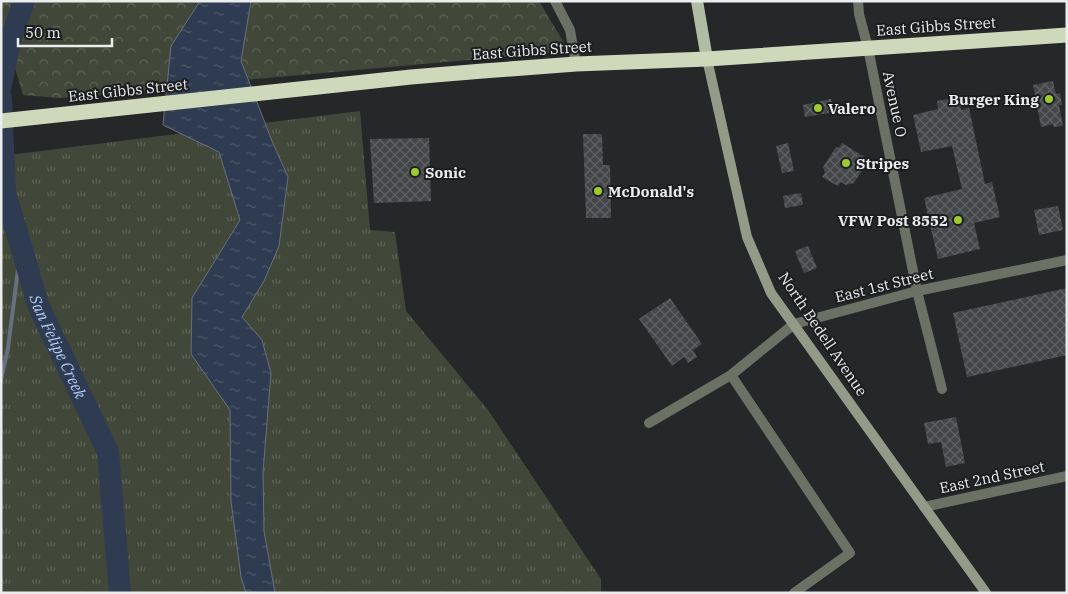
<svg xmlns="http://www.w3.org/2000/svg" width="1068" height="594" font-family="'IBM Plex Serif',serif">
<style>
.grass{fill:url(#grass-tufts)}
.park{fill:url(#park-crowns)}
.water{fill:url(#water-ripples);stroke:#67707f}
.lines{fill:none;stroke-linecap:round;stroke-linejoin:round}
.stream{stroke:#67707f;stroke-width:4}
.river{stroke:#2f3b50;stroke-width:22}
.building{fill:url(#building-cross-hatch)}
.street{stroke:#6c7165;stroke-width:10}
.secondary{stroke:#939b88;stroke-width:10}
.primary{stroke:#b2bca4;stroke-width:12}
.highway{stroke:#ced9bc;stroke-width:15}
.poi-dot{fill:#9dca30;stroke:#1c1d1f;stroke-width:2}
.labels{text-anchor:middle;dominant-baseline:central;stroke-width:4;stroke-linejoin:round;paint-order:stroke}
.street-label{font-size:15px;fill:#ebeced;stroke:#1c1d1f}
.poi-label{font-size:15px;font-weight:bold;fill:#ebeced;stroke:#1c1d1f;text-anchor:start}
.water-label{font-size:16px;font-style:italic;fill:#adc8f6;stroke:#1c1d1f}
</style>
<defs>
<pattern id="grass-tufts" width="24" height="20" patternUnits="userSpaceOnUse" patternTransform="scale(1.25)"><rect width="24" height="20" fill="#424839"/><path d="M3 7l-1-3M5 7V3M7 7l1-3M15 17l-1-3M17 17v-4M19 17l1-3" fill="none" stroke="#5d6356"/></pattern>
<pattern id="park-crowns" width="20" height="18" patternUnits="userSpaceOnUse" patternTransform="scale(1.25)"><rect width="20" height="18" fill="#424839"/><path d="M2 6a3 3 0 1 1 6 0M12 15a3 3 0 1 1 6 0" fill="none" stroke="#5d6356"/></pattern>
<pattern id="water-ripples" width="26" height="14" patternUnits="userSpaceOnUse" patternTransform="scale(1.25)"><rect width="26" height="14" fill="#2f3b50"/><path d="M2 4q2-2 4 0t4 0M15 11q2-2 4 0t4 0" fill="none" stroke="#4d586a"/></pattern>
<pattern id="building-cross-hatch" width="8" height="8" patternUnits="userSpaceOnUse" patternTransform="scale(1.25)"><rect width="8" height="8" fill="#454649"/><path d="M0 0l8 8M0 8l8-8" fill="none" stroke="#606164"/></pattern>
</defs>
<rect width="100%" height="100%" fill="#252729"/>
<path class="grass" d="M 360,111 L 370,230 L 395,232 L 406,311 L 488,410 L 601,579 L 601,593 L 1,593 L 1,156 Z"/>
<path class="park" d="M 1,1 L 539,1 L 569,51 L 233,81 L 146,91 L 59,98 L 23,95 L 1,22 Z"/>
<path class="water" d="M 200,1 L 251,1 L 241,61 L 272,141 L 288,177 L 279,246 L 264,281 L 242,317 L 262,340 L 271,373 L 263,472 L 264,531 L 275,593 L 246,593 L 241,577 L 231,501 L 230,410 L 191,354 L 192,298 L 240,220 L 219,152 L 163,125 L 171,46 Z"/>
<g class="lines">
<path class="stream" d="M 1,380 L 8,348 L 21,246"/>
<g class="river">
<path d="M 1,85 L 9,45 L 24,1"/>
<path id="s1" d="M 1,98 L 5,193 L 21,246 L 38,305 L 108,452 L 120,593"/>
</g>
</g>
<g class="building">
<path d="M 1053,81 L 1056,94 L 1060,93 L 1062,105 L 1059,105 L 1063,126 L 1054,127 L 1053,124 L 1041,127 L 1033,85 Z"/>
<path d="M 959,97 L 961,110 L 969,108 L 985,184 L 992,182 L 1000,217 L 974,223 L 980,249 L 938,259 L 924,198 L 962,189 L 952,146 L 921,152 L 913,115 L 938,109 L 937,101 Z"/>
<path d="M 831,99 L 834,112 L 805,117 L 803,105 Z"/>
<path d="M 583,134 L 602,134 L 603,165 L 610,165 L 611,218 L 586,218 Z"/>
<path d="M 429,138 L 431,201 L 374,203 L 370,139 Z"/>
<path d="M 788,143 L 794,171 L 782,173 L 776,146 Z"/>
<path d="M 842,143 L 869,160 L 854,183 L 846,185 L 841,182 L 838,186 L 822,177 L 825,173 L 823,167 L 836,147 L 839,148 Z"/>
<path d="M 801,193 L 803,205 L 785,208 L 783,196 Z"/>
<path d="M 1058,206 L 1063,230 L 1039,235 L 1034,210 Z"/>
<path d="M 808,246 L 817,268 L 804,273 L 795,251 Z"/>
<path d="M 1067,288 L 1067,355 L 967,377 L 953,313 Z"/>
<path d="M 670,298 L 702,344 L 693,350 L 697,357 L 688,363 L 684,357 L 672,366 L 639,319 Z"/>
<path d="M 956,417 L 965,463 L 946,467 L 941,442 L 928,444 L 924,423 Z"/>
</g>
<g class="lines">
<g class="street">
<path d="M 555,1 L 570,30 L 576,64"/>
<path d="M 858,1 L 859,14 L 868,48 L 917,291 L 942,389"/>
<path d="M 731,375 L 850,553 L 794,593"/>
<path d="M 649,423 L 731,375 L 794,324 L 917,291 L 1067,260"/>
<path d="M 924,507 L 1067,476"/>
</g>
<path class="secondary" d="M 707,59 L 747,237 L 771,293 L 986,593"/>
<path class="primary" d="M 697,1 L 707,59"/>
<path class="highway" d="M 1,121 L 411,77 L 483,71 L 576,64 L 707,59 L 1067,35"/>
</g>
<g class="poi-dot">
<circle cx="1049" cy="99" r="5"/>
<circle cx="818" cy="108" r="5"/>
<circle cx="846" cy="163" r="5"/>
<circle cx="415" cy="172" r="5"/>
<circle cx="598" cy="191" r="5"/>
<circle cx="958" cy="220" r="5"/>
</g>
<g class="labels">
<g class="street-label">
<text transform="translate(936 26) rotate(-4)">East Gibbs Street</text>
<text transform="translate(532 50) rotate(-4)">East Gibbs Street</text>
<text transform="translate(128 90) rotate(-6)">East Gibbs Street</text>
<text transform="translate(895 104) rotate(78)">Avenue O</text>
<text transform="translate(884 285) rotate(-14)">East 1st Street</text>
<text transform="translate(823 334) rotate(56)">North Bedell Avenue</text>
<text transform="translate(992 477) rotate(-12)">East 2nd Street</text>
</g>
<g class="poi-label">
<text x="1039" y="99" text-anchor="end">Burger King</text>
<text x="828" y="108">Valero</text>
<text x="856" y="163">Stripes</text>
<text x="425" y="172">Sonic</text>
<text x="608" y="191">McDonald's</text>
<text x="948" y="220" text-anchor="end">VFW Post 8552</text>
</g>
<g class="water-label">
<text stroke="none"><textPath href="#s1" startOffset="258">San Felipe Creek</textPath></text>
</g>
</g>
<rect width="1068" height="594" fill="none" stroke="#ebeced" stroke-width="5"/>
<path d="M18 38v8h94v-8" fill="none" stroke="#ebeced" stroke-width="2.5"/>
<text x="25" y="38" font-size="15" fill="#ebeced" stroke="#1c1d1f" stroke-width="4" paint-order="stroke">50 m</text>
</svg>
